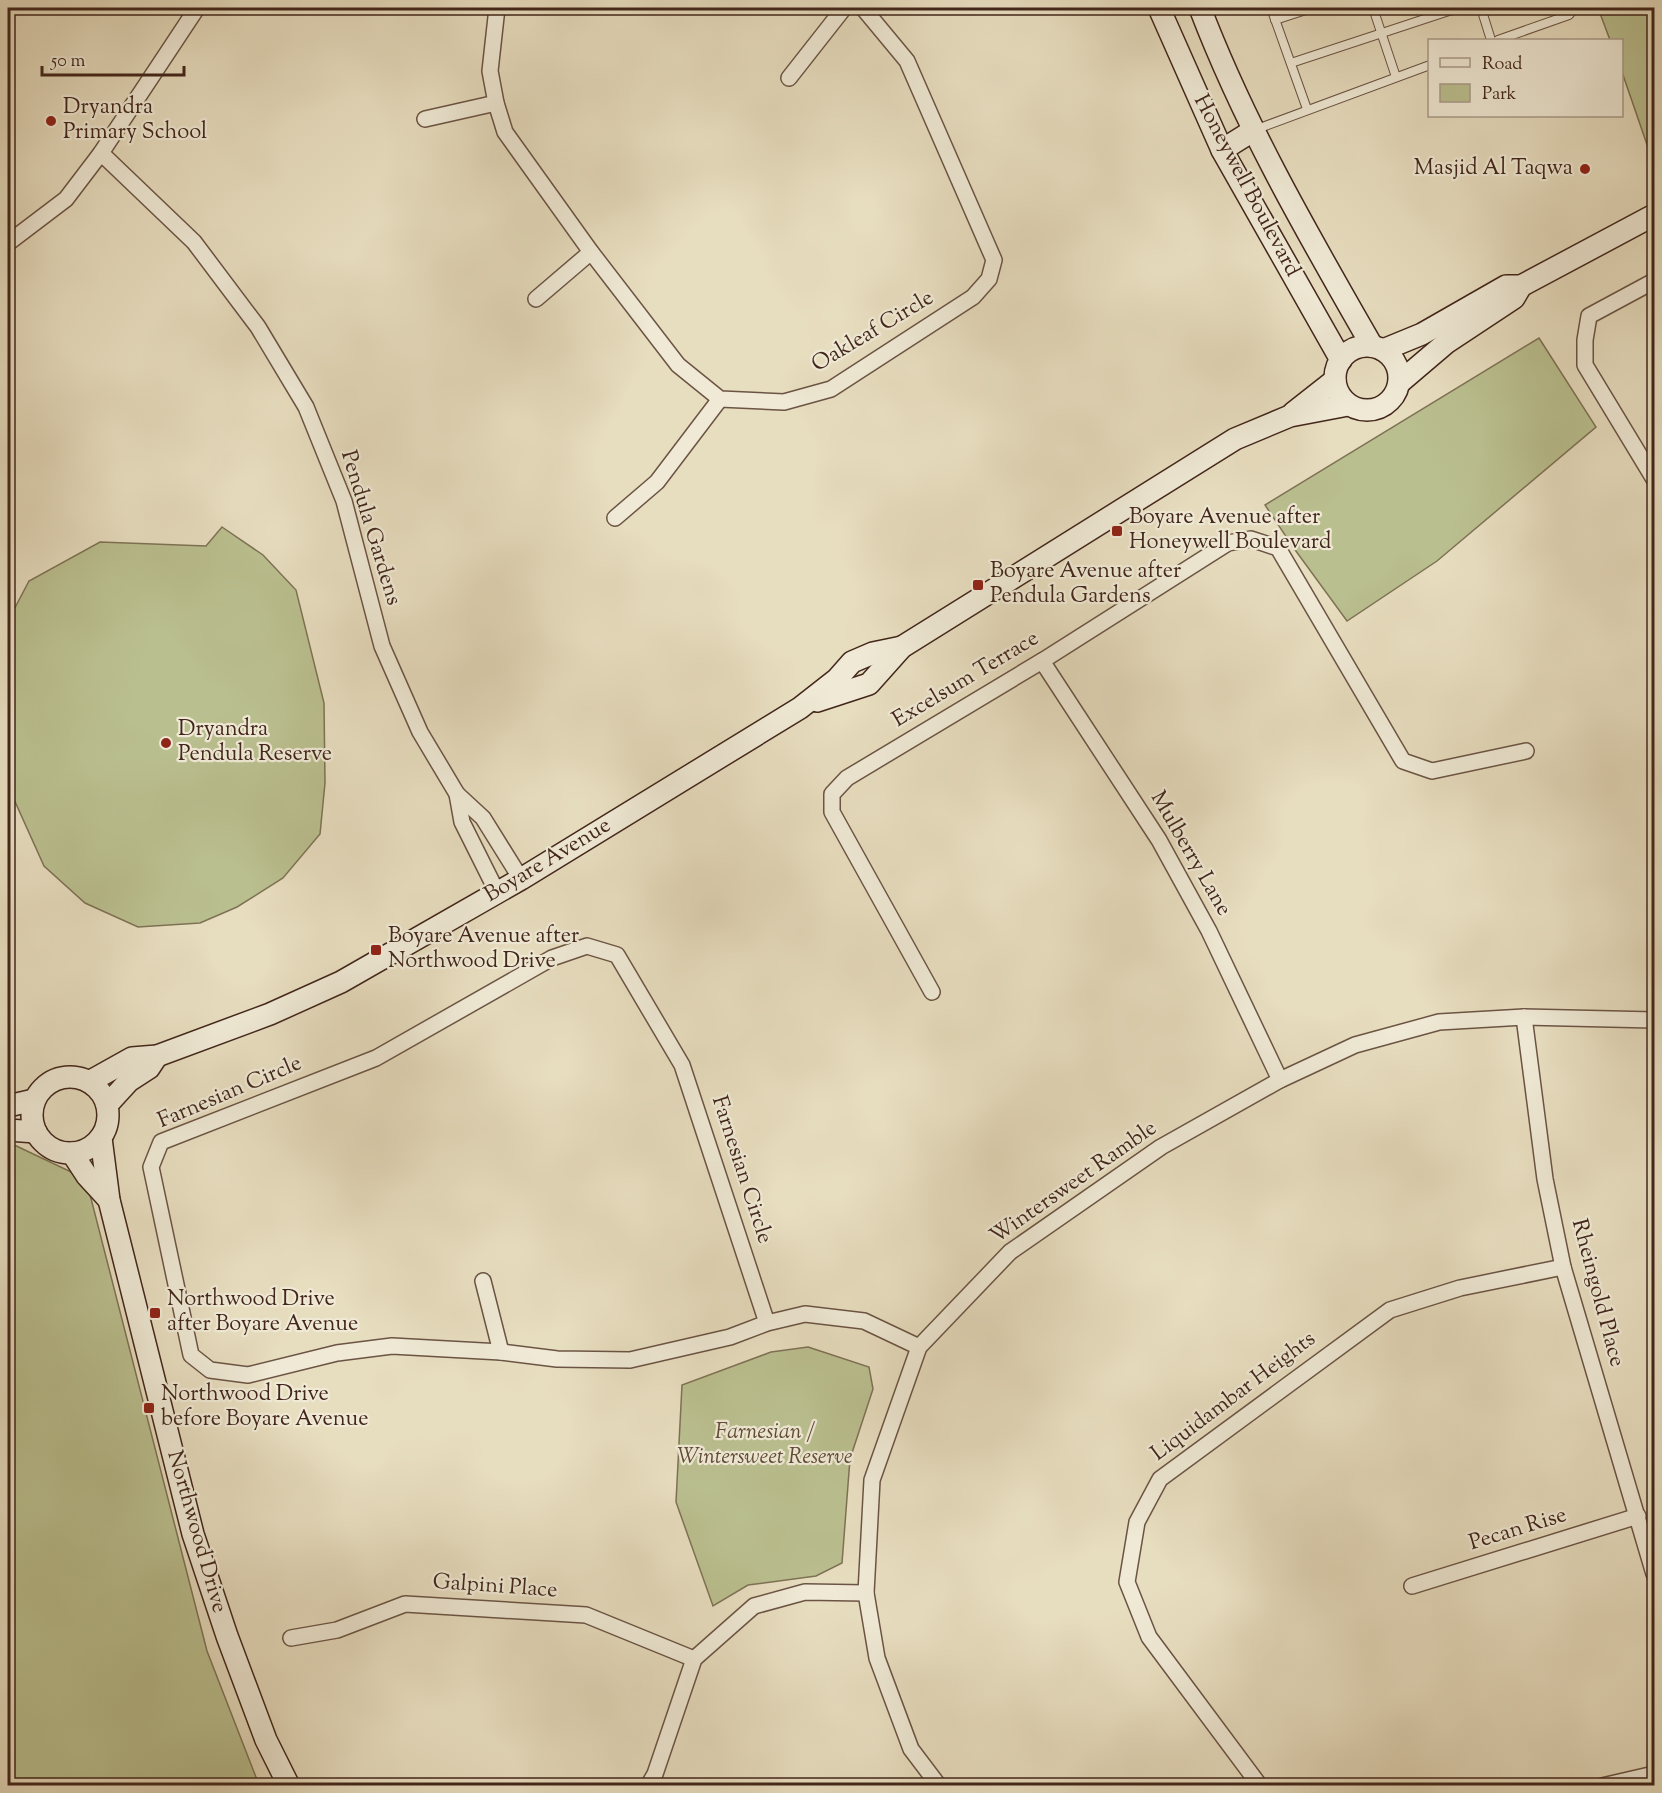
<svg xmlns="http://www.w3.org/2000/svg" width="1662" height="1793" font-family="'Sorts Mill Goudy',serif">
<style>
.green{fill:#babf8f;stroke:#7e7255;stroke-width:1.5}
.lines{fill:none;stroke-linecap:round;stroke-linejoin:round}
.lane-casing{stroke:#6b5444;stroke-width:10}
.street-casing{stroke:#6b5444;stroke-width:18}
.secondary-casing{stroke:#42261b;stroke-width:24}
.lane{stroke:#efe9d5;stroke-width:8}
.street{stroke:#efe9d5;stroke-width:15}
.secondary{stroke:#efe9d5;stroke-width:21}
.poi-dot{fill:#8f2418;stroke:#efe9d5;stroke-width:2}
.labels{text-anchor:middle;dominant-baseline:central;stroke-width:4.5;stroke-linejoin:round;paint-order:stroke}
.poi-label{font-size:22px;fill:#42261b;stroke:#efe9d5;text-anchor:start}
.street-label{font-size:22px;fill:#42261b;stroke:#efe9d5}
.park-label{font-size:22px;font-style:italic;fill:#604c38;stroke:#efe9d5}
</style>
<rect width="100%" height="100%" fill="#e7ddbf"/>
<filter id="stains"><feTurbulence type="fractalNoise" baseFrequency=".00333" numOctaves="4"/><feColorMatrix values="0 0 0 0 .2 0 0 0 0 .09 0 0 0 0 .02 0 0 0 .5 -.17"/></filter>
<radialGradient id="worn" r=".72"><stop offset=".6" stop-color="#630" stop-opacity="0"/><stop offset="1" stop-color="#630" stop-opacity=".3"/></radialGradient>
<g class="green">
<path d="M 1598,8 L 1654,8 L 1653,162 L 1622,72 L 1622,40 L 1610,40 Z"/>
<path d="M 1539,338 L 1596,427 L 1437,561 L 1347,621 L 1293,547 L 1265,505 Z"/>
<path d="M 222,527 L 263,555 L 296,590 L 324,703 L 325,783 L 320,834 L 283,878 L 237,907 L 200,923 L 138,927 L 85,903 L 44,866 L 8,786 L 8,621 L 29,581 L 100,542 L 206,546 Z"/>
<path d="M 8,1142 L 86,1179 L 207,1651 L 259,1785 L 8,1785 Z"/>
<path d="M 808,1347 L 869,1367 L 873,1389 L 850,1459 L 842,1563 L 816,1576 L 748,1585 L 713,1606 L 676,1502 L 682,1385 L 771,1352 Z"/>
</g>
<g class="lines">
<g class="lane-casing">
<g id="lane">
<path d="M 1271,8 L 1307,109"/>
<path d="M 1373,8 L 1396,77"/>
<path d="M 1481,8 L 1491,40"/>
<path d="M 1275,20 L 1312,8"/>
<path d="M 1498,40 L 1569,15 L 1575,8"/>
<path d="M 1291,63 L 1458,8"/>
<path d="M 1257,129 L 1430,65"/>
</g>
</g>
<g class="street-casing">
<g id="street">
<path d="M 497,8 L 490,71 L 496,103 L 505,132 L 591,252 L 678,365 L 720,399 L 784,402 L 831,389 L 973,297 L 989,279 L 994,260 L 907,61 L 863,8"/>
<path d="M 789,78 L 844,8"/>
<path d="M 425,119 L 496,103"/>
<path d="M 101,153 L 194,242 L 258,327 L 306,407 L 344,501 L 382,646 L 420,732 L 457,794 L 483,818 L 521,879"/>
<path d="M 8,243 L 66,199 L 101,153 L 197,8"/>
<path d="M 1654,281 L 1589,316 L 1585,340 L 1585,365 L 1654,479"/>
<path d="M 536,299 L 591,252"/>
<path d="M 615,518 L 657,482 L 720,399"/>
<path d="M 1042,661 L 1159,840 L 1209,931 L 1280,1080"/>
<path d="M 457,794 L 462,822 L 497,892"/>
<path d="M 932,992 L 832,812 L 832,794 L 847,778 L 1042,661 L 1228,543 L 1251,539 L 1278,548 L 1403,761 L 1432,771 L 1526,751"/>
<path d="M 1524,1017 L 1545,1179 L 1563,1267 L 1654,1574"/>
<path d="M 483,1281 L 501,1352"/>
<path d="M 767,1323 L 682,1065 L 617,955 L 587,946 L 552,958 L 376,1058 L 161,1142 L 151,1167 L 191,1355 L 210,1370 L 248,1375 L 337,1353 L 392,1346 L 501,1352 L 557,1359 L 630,1360 L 730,1337 L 767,1323 L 805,1314 L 864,1321 L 919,1347"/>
<path d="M 1412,1586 L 1638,1516"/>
<path d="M 291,1638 L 337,1630 L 405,1604 L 586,1615 L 694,1659"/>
<path d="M 648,1786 L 655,1774 L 694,1659 L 754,1606 L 805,1592 L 866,1593"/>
<path d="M 939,1786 L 911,1749 L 877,1658 L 866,1593 L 872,1480 L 919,1347 L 1010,1252 L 1161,1147 L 1280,1080 L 1355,1045 L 1439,1022 L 1524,1017 L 1654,1020"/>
<path d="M 1260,1786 L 1149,1637 L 1127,1582 L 1137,1522 L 1160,1479 L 1390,1310 L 1460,1288 L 1563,1267"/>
<path d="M 1602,1786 L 1654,1774"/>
</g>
</g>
<g class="secondary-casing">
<g id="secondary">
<path d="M 1159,8 L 1222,150 L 1341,360"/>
<path d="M 1200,8 C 1245,126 1309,236 1372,346"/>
<path d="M 1222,150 L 1254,130"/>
<circle cx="1367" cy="378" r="32"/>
<path d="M 1383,350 L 1422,334 L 1506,286 L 1521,286 L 1654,215"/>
<path d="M 1399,383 L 1446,343 L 1514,298 L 1521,286"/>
<path d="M 1293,413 L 1335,380"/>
<path d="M 817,701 L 869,684 L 902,647 L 1235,439 L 1290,416 L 1348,405"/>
<circle cx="70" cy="1115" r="38"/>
<path d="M 89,1082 L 132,1058 L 157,1056 L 270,1014 L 341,982 L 521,879 L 800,708 L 837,679 L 852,662 L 873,653 L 902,647"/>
<path d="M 107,1105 L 129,1081 L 149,1068 L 157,1056"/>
<path d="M 8,1106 L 34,1100"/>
<path d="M 8,1130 L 36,1132"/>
<path d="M 101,1138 L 109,1200 L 193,1534 L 227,1636 L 266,1740 L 289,1786"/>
<path d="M 72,1153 L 87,1176 L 109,1200"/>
</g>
</g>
<use href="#lane" class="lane"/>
<use href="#street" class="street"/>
<use href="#secondary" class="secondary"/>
</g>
<g class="poi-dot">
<circle cx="51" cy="121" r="6"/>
<circle cx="1585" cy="169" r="6"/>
<rect x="1111" y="525" width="12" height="12" rx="3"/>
<rect x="972" y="579" width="12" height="12" rx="3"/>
<circle cx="166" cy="743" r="6"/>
<rect x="370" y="944" width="12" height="12" rx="3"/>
<rect x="149" y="1307" width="12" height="12" rx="3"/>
<rect x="143" y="1402" width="12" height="12" rx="3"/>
</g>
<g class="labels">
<g class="poi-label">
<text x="63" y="108">Dryandra<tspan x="63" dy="25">Primary School</tspan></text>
<text x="1573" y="169" text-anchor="end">Masjid Al Taqwa</text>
<text x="1129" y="518">Boyare Avenue after<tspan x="1129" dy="25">Honeywell Boulevard</tspan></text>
<text x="990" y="572">Boyare Avenue after<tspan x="990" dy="25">Pendula Gardens</tspan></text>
<text x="178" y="730">Dryandra<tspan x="178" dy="25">Pendula Reserve</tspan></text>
<text x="388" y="937">Boyare Avenue after<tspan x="388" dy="25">Northwood Drive</tspan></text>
<text x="167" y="1300">Northwood Drive<tspan x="167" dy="25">after Boyare Avenue</tspan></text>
<text x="161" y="1395">Northwood Drive<tspan x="161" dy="25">before Boyare Avenue</tspan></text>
</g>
<g class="street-label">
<text transform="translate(1246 186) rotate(62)">Honeywell Boulevard</text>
<text transform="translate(873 332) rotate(-31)">Oakleaf Circle</text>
<text transform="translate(370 528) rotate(73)">Pendula Gardens</text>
<text transform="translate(966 680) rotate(-31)">Excelsum Terrace</text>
<text transform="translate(1190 854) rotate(60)">Mulberry Lane</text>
<text transform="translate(548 861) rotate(-31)">Boyare Avenue</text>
<text transform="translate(230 1093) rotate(-23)">Farnesian Circle</text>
<text transform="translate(741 1170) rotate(72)">Farnesian Circle</text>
<text transform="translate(1074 1183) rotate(-35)">Wintersweet Ramble</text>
<text transform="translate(1597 1293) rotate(75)">Rheingold Place</text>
<text transform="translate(1234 1397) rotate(-37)">Liquidambar Heights</text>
<text transform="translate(1518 1530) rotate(-17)">Pecan Rise</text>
<text transform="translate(196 1532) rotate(74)">Northwood Drive</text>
<text transform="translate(495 1587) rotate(4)">Galpini Place</text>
</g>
<g class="park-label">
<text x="765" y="1433">Farnesian /<tspan x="765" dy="25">Wintersweet Reserve</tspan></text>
</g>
</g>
<rect width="1662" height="1793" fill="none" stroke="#e7ddbf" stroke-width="30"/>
<rect x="9" y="9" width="1644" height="1775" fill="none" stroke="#42261b" stroke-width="3"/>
<rect x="15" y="15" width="1632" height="1763" fill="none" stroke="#42261b" stroke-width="1.5"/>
<rect x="1428" y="39" width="195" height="78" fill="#efe9d5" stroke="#aa9b8b" stroke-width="1.5"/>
<rect x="1440" y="58" width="30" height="9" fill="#efe9d5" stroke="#aa9b8b" stroke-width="1.5"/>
<text x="1482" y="69" font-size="18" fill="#42261b">Road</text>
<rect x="1440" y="84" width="30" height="18" fill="#babf8f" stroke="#aa9b8b" stroke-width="1.5"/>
<text x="1482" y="99" font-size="18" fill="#42261b">Park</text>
<path d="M42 66v9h142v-9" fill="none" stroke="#42261b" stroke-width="3"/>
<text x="51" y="66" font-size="18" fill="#42261b" stroke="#efe9d5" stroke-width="4.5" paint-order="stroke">50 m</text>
<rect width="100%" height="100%" filter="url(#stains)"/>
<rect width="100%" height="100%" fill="url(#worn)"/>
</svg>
